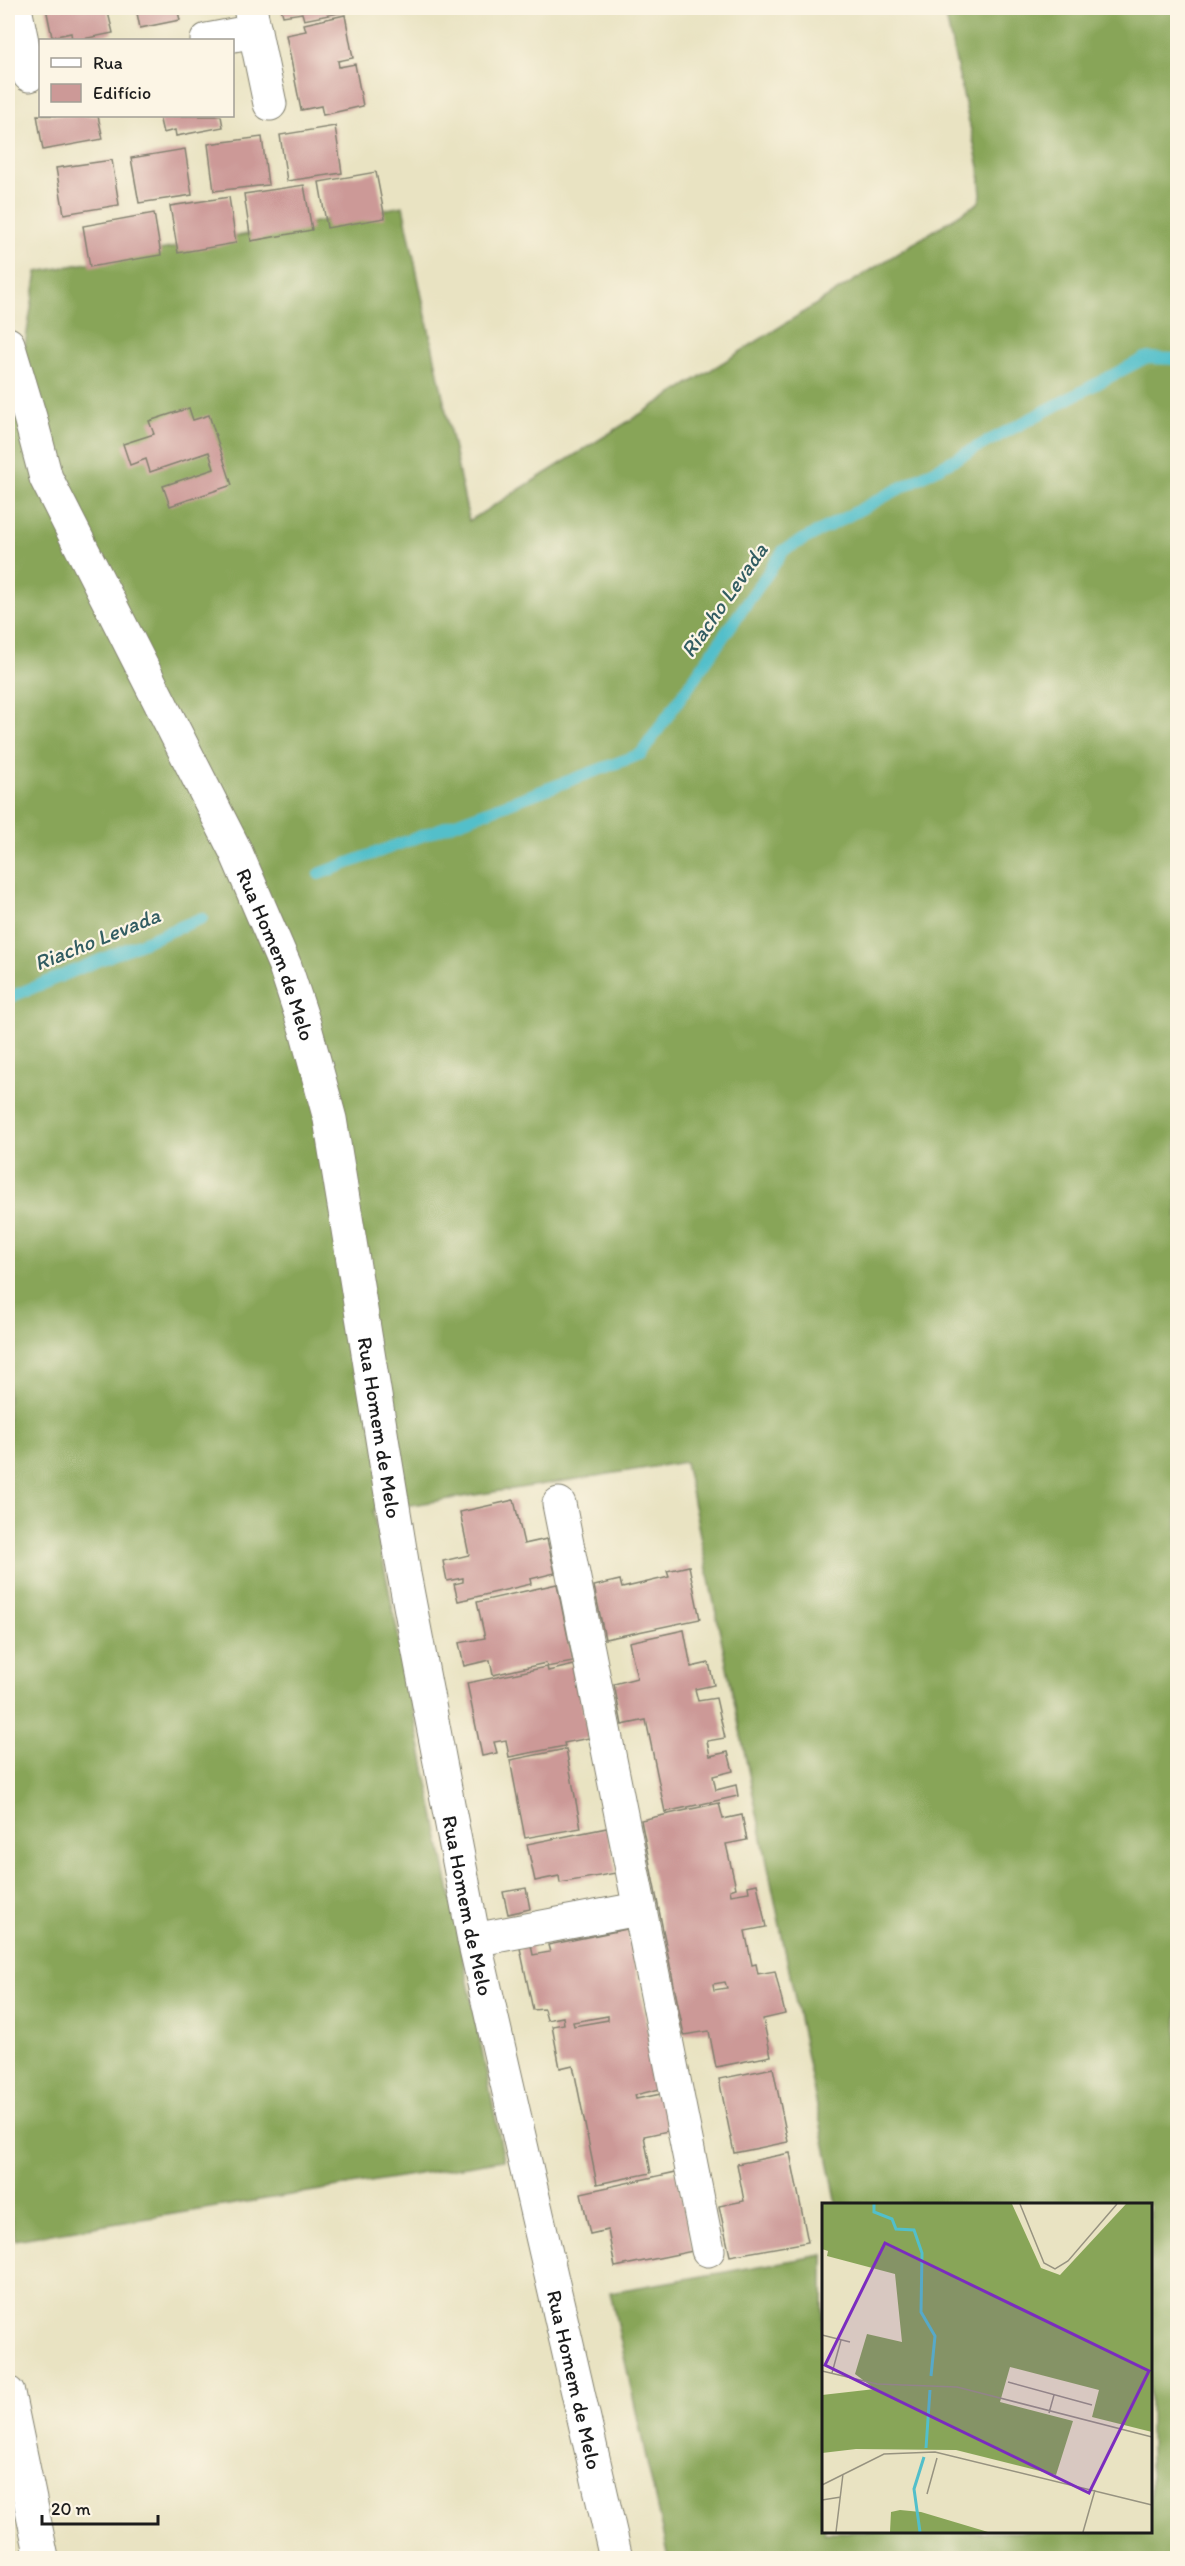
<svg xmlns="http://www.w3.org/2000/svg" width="1185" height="2566" font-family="Itim,sans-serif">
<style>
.forest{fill:#88a558;stroke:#52603a;stroke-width:1.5}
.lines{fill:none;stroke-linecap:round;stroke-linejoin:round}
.stream{stroke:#52bfca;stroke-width:12}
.building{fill:#cc9997;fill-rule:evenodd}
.minor-casing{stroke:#82806f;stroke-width:35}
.minor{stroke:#fff;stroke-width:33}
.labels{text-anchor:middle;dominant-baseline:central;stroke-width:4.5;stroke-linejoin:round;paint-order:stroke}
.street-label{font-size:21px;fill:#1c1c1c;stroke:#fcf5e5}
.water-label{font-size:22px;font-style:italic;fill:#325d62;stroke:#fcf5e5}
.inset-river{fill:none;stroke:#52bfca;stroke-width:3}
.inset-road{fill:none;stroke:#979380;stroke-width:1.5}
.view{fill:#7b2cbf;fill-opacity:0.15;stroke:#7b2cbf;stroke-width:3}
.inset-edge{fill:none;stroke:#1c1c1c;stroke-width:3}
</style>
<rect width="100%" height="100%" fill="#fcf5e5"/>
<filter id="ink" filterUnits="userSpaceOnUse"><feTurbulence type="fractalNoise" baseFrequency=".0167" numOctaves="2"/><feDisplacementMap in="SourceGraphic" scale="12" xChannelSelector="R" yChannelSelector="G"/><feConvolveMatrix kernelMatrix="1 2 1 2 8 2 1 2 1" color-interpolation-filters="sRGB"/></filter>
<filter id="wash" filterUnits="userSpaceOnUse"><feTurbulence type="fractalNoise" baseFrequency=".008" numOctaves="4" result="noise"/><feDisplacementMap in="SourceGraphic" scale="24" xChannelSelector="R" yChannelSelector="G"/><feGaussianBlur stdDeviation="1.35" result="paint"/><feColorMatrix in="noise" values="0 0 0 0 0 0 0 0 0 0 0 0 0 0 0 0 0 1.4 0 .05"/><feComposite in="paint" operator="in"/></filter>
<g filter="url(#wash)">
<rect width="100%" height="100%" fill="#e9e3c2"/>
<path class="forest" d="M 944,8 L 1177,8 L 1177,2558 L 668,2558 L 610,2292 L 823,2255 L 824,2532 L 1150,2532 L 1150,2204 L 837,2204 L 685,1462 L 373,1511 L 504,2160 L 15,2240 L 8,2205 L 8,448 L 37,272 L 403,206 L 469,521 L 978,203 L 981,196 L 979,167 Z"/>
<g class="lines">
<g class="stream">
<path d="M 319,874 L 641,754 L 784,550 L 1145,358 L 1178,359"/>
<path d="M 8,998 L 202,918"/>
</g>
</g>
<g id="blocks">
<g class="building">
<path d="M 46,8 L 107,8 L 113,33 L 78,40 L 72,40 L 71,33 L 52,37 Z"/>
<path d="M 136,8 L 195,8 L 195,9 L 178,12 L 180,20 L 140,28 Z"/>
<path d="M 281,8 L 343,8 L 344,12 L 304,20 L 302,13 L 283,16 Z"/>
<path d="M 345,15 L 353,58 L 338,61 L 339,67 L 355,64 L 363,106 L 323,115 L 321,106 L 301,110 L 286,35 L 306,31 L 304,24 Z"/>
<path d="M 37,115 L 98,116 L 103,139 L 43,150 Z"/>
<path d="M 159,116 L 221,116 L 223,127 L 176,136 L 175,130 L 163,133 Z"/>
<path d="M 335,126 L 342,173 L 287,181 L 280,135 Z"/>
<path d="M 262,137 L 268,185 L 214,191 L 208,144 Z"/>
<path d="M 185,149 L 192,195 L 139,203 L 131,158 Z"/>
<path d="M 112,160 L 119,205 L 64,214 L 56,168 Z"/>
<path d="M 376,172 L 385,218 L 327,228 L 319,182 Z"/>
<path d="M 304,185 L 312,230 L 251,241 L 244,194 Z"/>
<path d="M 229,197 L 236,243 L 178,253 L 170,206 Z"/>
<path d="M 154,213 L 161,255 L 90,267 L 83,226 Z"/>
<path d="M 189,408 L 193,420 L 209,415 L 232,485 L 170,506 L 163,486 L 214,469 L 209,452 L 150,472 L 146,459 L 130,465 L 123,444 L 154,434 L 149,421 Z"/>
<path d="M 514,1500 L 524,1544 L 547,1539 L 555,1573 L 530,1579 L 531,1584 L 458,1601 L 454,1584 L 463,1582 L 463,1578 L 447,1581 L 443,1561 L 469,1555 L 460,1512 Z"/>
<path d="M 689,1566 L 700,1619 L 605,1639 L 594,1586 L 620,1580 L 622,1588 L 669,1577 L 667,1571 Z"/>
<path d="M 557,1584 L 573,1662 L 547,1667 L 546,1663 L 493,1675 L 490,1660 L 464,1666 L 459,1643 L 485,1638 L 477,1602 Z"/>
<path d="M 684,1630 L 691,1667 L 709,1663 L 714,1685 L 695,1689 L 698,1701 L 716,1698 L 725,1738 L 707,1741 L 710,1756 L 728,1752 L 733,1771 L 713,1776 L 716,1790 L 736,1785 L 738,1796 L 665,1812 L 646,1720 L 622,1725 L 614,1684 L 637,1678 L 629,1642 Z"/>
<path d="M 574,1665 L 589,1738 L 564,1743 L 565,1746 L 509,1757 L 506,1740 L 494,1742 L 497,1753 L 482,1756 L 467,1683 L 547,1667 L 548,1671 Z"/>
<path d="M 566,1749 L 581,1828 L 525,1838 L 510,1760 Z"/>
<path d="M 719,1803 L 723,1819 L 742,1815 L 747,1840 L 726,1844 L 736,1888 L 730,1890 L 731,1895 L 749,1892 L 748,1886 L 757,1884 L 766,1927 L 745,1931 L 752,1965 L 756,1964 L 758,1974 L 775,1971 L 785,2014 L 763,2019 L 771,2056 L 716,2067 L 709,2031 L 684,2035 L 641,1820 ZM 725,1982 L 727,1988 L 714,1990 L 713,1984 Z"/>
<path d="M 607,1828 L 616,1873 L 560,1883 L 559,1876 L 535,1881 L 527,1844 Z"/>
<path d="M 526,1888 L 530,1909 L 508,1914 L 503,1892 Z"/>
<path d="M 627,1929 L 660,2089 L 635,2095 L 636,2099 L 661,2094 L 668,2131 L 644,2136 L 651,2173 L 597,2184 L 573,2065 L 560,2068 L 552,2026 L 564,2024 L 563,2017 L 547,2020 L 544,2009 L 533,2010 L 520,1948 L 531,1945 L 533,1955 L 550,1952 L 548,1945 ZM 608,2016 L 608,2020 L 574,2026 L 573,2022 Z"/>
<path d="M 773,2068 L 788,2142 L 734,2153 L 719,2079 Z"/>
<path d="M 790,2153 L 808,2242 L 730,2256 L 719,2206 L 744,2201 L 737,2164 Z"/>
<path d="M 676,2172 L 693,2251 L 615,2267 L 608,2230 L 590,2234 L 581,2193 Z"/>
</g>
</g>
</g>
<g filter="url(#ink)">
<use href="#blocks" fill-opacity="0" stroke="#82806f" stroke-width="1.5"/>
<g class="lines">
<g class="minor-casing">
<g id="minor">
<path d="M 15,8 L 29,75"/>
<path d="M 250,8 L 270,104"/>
<path d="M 207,40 L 255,31"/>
<path id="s1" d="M 8,344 L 30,417 L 46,478 L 235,850 L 285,966 L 305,1027 L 330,1119 L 404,1574 L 474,1940 L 616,2558"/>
<path d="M 559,1504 L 708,2250"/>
<path d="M 474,1940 L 638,1909"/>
<path d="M 8,2393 L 42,2558"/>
</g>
</g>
<use href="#minor" class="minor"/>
</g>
</g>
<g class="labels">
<g class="street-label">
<text stroke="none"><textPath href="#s1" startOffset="669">Rua Homem de Melo</textPath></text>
<text stroke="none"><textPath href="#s1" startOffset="1155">Rua Homem de Melo</textPath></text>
<text stroke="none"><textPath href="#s1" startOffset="1641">Rua Homem de Melo</textPath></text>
<text stroke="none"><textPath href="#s1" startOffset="2127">Rua Homem de Melo</textPath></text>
</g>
<g class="water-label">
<text transform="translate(724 600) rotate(-55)">Riacho Levada</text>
<text transform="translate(97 939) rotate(-22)">Riacho Levada</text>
</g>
</g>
<g transform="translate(822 2203)">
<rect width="330" height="330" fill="#e9e3c2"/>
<path d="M 0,1 L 190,1 L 219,65 L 238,72 L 304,1 L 330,1 L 330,229 L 270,214 L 277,187 L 188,164 L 178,199 L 251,218 L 234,272 L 134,247 L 34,246 L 0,250 L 0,192 L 53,186 L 33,171 L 45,131 L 80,139 L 73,71 L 5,53 L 6,48 L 0,46 ZM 78,307 L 99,309 L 166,329 L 68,329 L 69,309 Z" fill="#88a558"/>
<path class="inset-river" d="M 52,1 L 52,9 L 70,16 L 74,26 L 92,27 L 100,50 L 99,109 L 113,133 L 109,173M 104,245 L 108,187M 98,329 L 92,286 L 102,254"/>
<path class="inset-road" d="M 198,1 L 222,60 L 233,66 L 246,58 L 295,1M 0,132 L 28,139M 0,168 L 55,181 L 135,184 L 330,234M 10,170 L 19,137M 186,179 L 270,202M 227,210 L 232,192M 0,282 L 62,251 L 113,249 L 330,302M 105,291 L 115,255M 0,297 L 19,294M 14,329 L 21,271M 261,329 L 273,287"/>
<path class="view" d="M 63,40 L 327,168 L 267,290 L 3,162 Z"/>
<rect width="330" height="330" class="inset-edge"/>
</g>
<rect width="1185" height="2566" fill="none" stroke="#fcf5e5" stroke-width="30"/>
<rect x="39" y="39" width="195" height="78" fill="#fcf5e5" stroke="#a29e95" stroke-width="1.5"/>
<rect x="51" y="58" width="30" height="9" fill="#ffffff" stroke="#a29e95" stroke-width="1.5"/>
<text x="93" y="69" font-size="18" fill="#1c1c1c">Rua</text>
<rect x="51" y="84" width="30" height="18" fill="#cc9997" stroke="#a29e95" stroke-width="1.5"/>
<text x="93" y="99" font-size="18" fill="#1c1c1c">Edifício</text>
<path d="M42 2515v9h116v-9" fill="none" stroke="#1c1c1c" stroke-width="3"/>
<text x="51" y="2515" font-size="18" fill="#1c1c1c" stroke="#fcf5e5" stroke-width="4.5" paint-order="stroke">20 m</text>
</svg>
